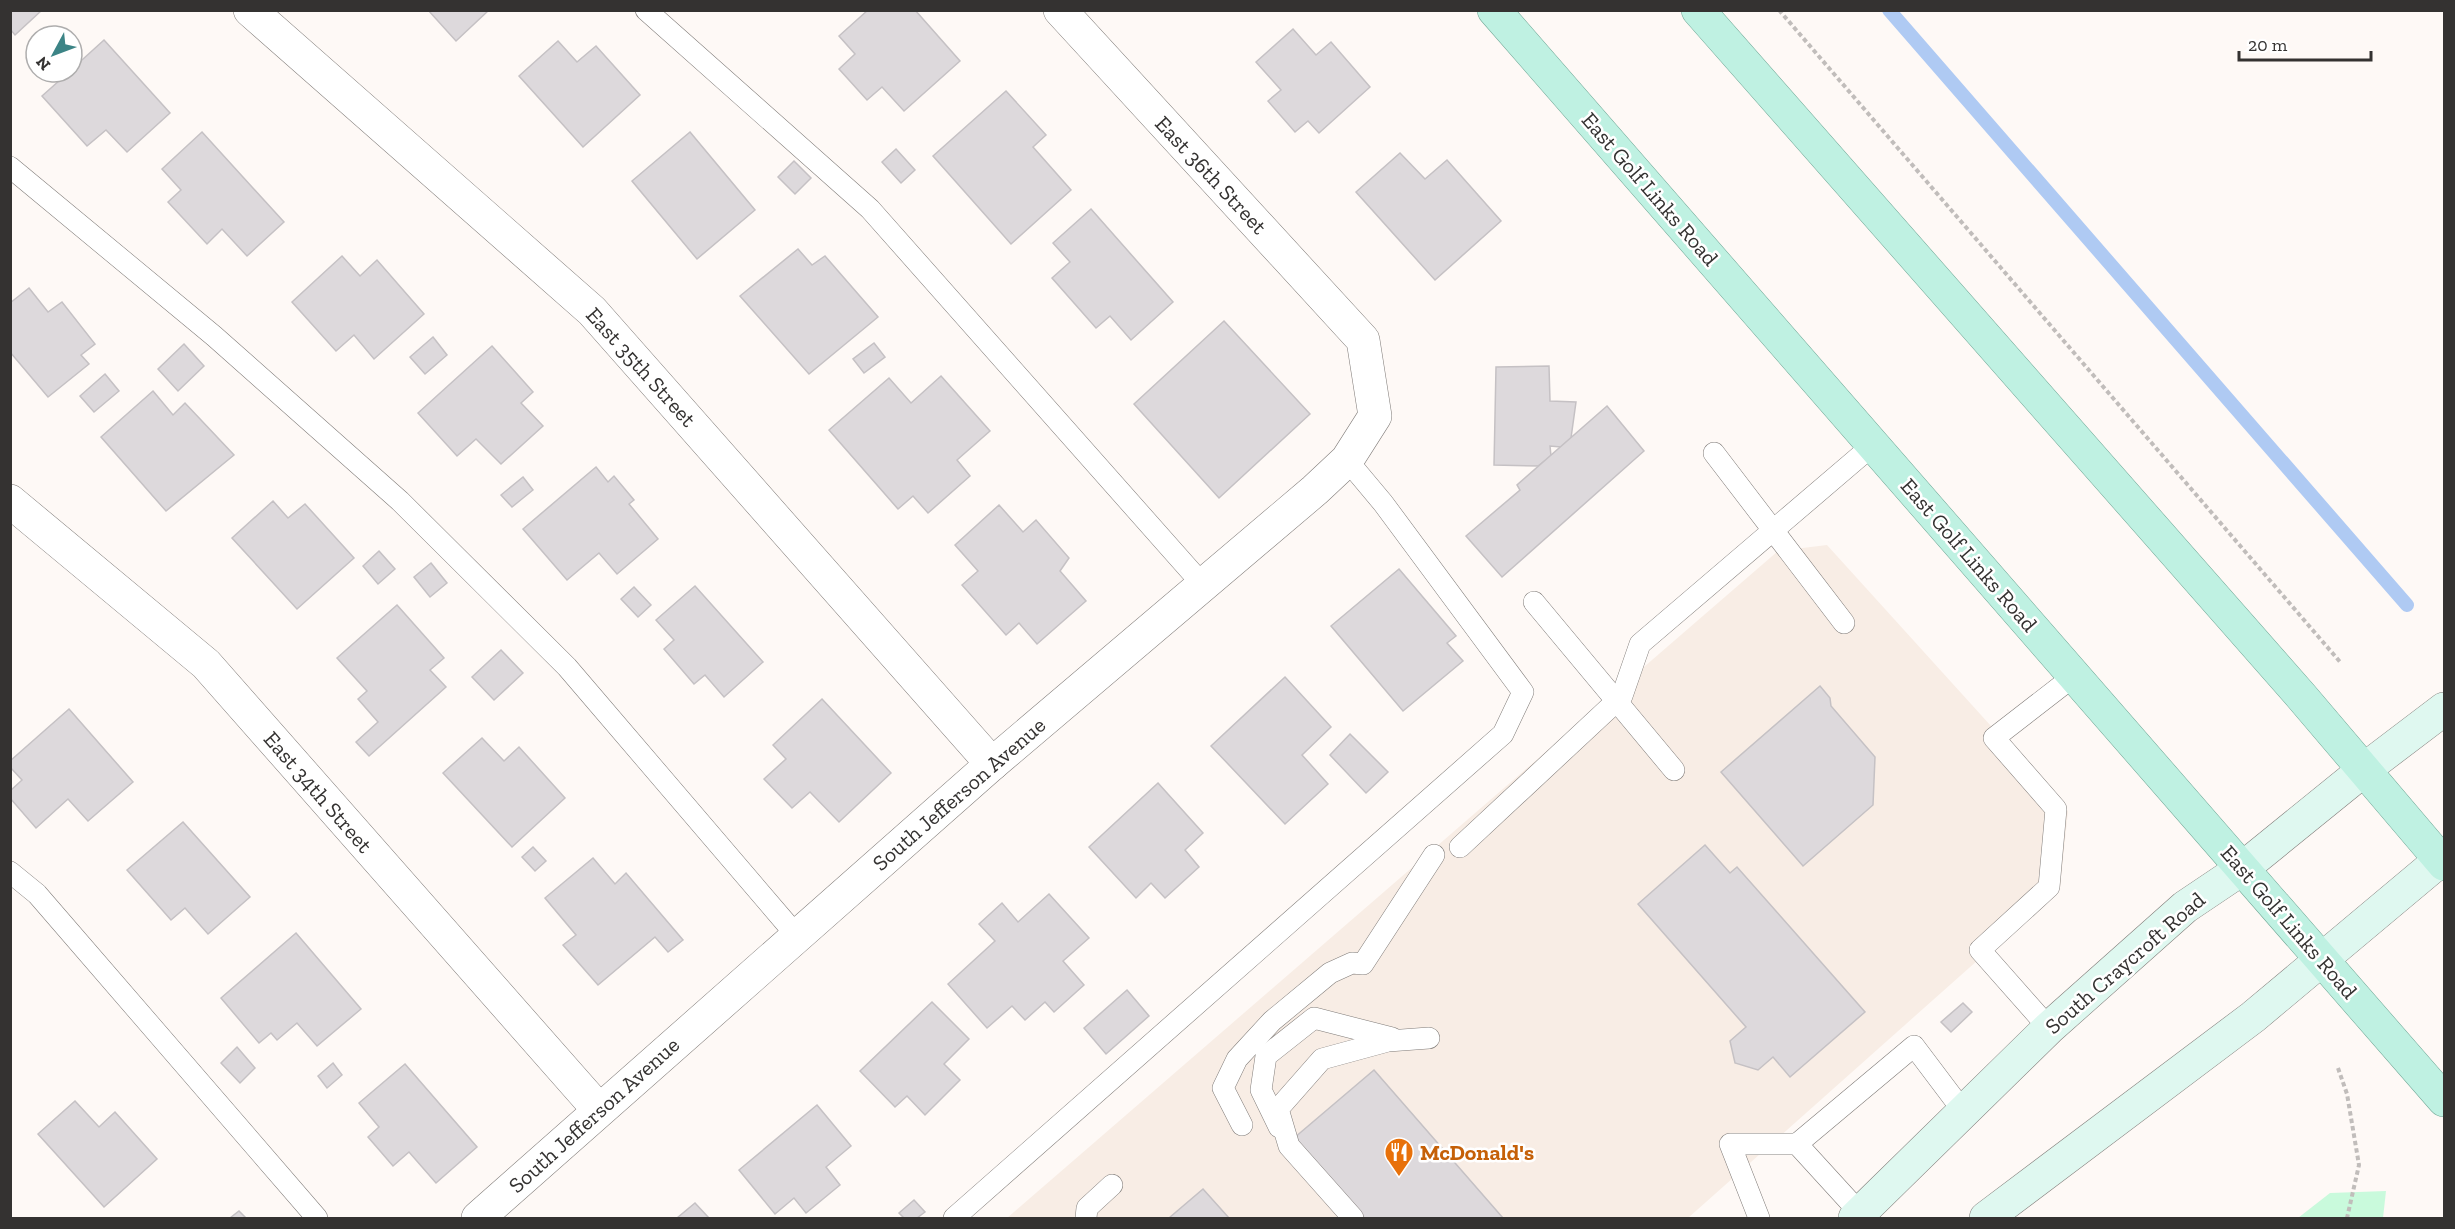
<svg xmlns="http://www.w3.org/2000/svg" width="2455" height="1229" font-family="'Zilla Slab',serif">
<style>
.built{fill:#f8ede5}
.green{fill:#c9fadc}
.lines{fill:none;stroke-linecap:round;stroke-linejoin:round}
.stream{stroke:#afcaf3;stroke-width:14}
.building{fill:#ddd9dc;stroke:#c5c1c4;stroke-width:1.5}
.service-casing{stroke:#807c79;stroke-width:22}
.minor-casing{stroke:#807c79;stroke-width:34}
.secondary-casing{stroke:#807c79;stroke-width:34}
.primary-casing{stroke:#72a897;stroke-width:34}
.path{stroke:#c1bdbb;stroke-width:4;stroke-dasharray:4.5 3;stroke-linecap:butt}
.service{stroke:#fff;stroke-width:21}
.minor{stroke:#fff;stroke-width:33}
.secondary{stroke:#dff8f0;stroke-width:33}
.primary{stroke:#bff1e2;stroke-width:33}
.labels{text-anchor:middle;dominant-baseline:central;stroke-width:5;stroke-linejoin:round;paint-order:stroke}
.street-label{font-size:22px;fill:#343231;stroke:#fff}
.food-label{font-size:22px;font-weight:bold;fill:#c56008;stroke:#fff;text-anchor:start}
</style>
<rect width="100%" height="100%" fill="#fef9f6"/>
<path class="built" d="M 1827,545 L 2068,811 L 2060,887 L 1688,1218 L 1007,1218 L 1778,551 Z"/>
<path class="green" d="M 2386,1191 L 2383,1218 L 2298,1218 L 2330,1193 Z"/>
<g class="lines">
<path class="stream" d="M 1889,10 L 2407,605"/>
</g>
<g class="building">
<path d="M 10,10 L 42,10 L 15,35 L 10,29 Z"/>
<path d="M 428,10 L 489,10 L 456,41 Z"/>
<path d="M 868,10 L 915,10 L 960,61 L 904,111 L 882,87 L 867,100 L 839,69 L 855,54 L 839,36 Z"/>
<path d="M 1293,29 L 1316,55 L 1331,42 L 1370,87 L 1319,133 L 1308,121 L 1295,132 L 1268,101 L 1281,90 L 1256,62 Z"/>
<path d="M 104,40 L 170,113 L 127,152 L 106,130 L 87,146 L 42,96 L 69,72 L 72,72 L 72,69 Z"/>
<path d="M 558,41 L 577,62 L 596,46 L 640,95 L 583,147 L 519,76 Z"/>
<path d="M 1006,91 L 1046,135 L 1033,147 L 1071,190 L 1011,244 L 933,156 Z"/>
<path d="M 202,132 L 284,222 L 247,256 L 222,229 L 207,244 L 168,202 L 181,190 L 162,169 Z"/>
<path d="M 690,132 L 755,210 L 697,259 L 632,181 Z"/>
<path d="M 896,149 L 915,170 L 901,183 L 882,162 Z"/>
<path d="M 1400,153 L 1425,179 L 1447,160 L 1501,221 L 1435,280 L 1356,192 Z"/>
<path d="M 794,161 L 811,178 L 795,194 L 778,177 Z"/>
<path d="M 1091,209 L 1173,302 L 1131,340 L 1110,316 L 1096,328 L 1052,278 L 1070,262 L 1053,243 Z"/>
<path d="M 798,249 L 812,265 L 825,256 L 878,317 L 809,374 L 740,296 Z"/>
<path d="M 342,256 L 360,276 L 377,260 L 424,314 L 374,359 L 354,335 L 336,351 L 292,302 Z"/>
<path d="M 29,288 L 48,312 L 62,302 L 95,344 L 81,355 L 89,364 L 48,397 L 10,352 L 10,303 Z"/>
<path d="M 1224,321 L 1310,414 L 1219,498 L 1134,404 Z"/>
<path d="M 433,337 L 447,355 L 425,374 L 410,357 Z"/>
<path d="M 874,343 L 885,357 L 864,373 L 853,359 Z"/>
<path d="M 184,344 L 204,366 L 178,391 L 158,369 Z"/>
<path d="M 492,346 L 533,392 L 521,403 L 543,426 L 501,464 L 476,439 L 457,456 L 418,413 Z"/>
<path d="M 1549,366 L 1550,401 L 1576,402 L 1571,438 L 1561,447 L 1550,446 L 1551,456 L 1538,466 L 1494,465 L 1496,367 Z"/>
<path d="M 105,374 L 119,391 L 94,412 L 80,396 Z"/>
<path d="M 941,376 L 990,431 L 957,460 L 970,476 L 928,513 L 913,496 L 898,509 L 829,430 L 889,378 L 911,403 Z"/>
<path d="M 153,391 L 173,415 L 185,403 L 234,455 L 166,511 L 101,437 Z"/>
<path d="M 1607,406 L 1644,451 L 1502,577 L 1466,536 L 1520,490 L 1517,485 Z"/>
<path d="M 596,467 L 608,482 L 614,476 L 634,500 L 629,504 L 658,539 L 617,574 L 599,553 L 567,580 L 523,529 Z"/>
<path d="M 523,477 L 533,490 L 512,507 L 501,495 Z"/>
<path d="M 273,501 L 288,518 L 305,504 L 354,558 L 297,609 L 232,538 Z"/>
<path d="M 999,505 L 1023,532 L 1036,520 L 1069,558 L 1060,571 L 1086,601 L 1037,644 L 1019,623 L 1006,635 L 962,585 L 978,571 L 955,545 Z"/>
<path d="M 379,551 L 395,569 L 378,584 L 363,566 Z"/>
<path d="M 431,563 L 447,583 L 430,597 L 414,577 Z"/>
<path d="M 1399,569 L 1456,636 L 1447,643 L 1463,661 L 1403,711 L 1331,626 Z"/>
<path d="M 695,586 L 763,662 L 724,697 L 705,675 L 694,684 L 664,649 L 674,640 L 656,620 Z"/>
<path d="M 634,587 L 651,605 L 638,617 L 621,599 Z"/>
<path d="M 397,605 L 444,658 L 430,670 L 446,687 L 369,756 L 356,742 L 378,722 L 358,699 L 367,691 L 337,658 Z"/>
<path d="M 501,650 L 523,673 L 494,700 L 472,677 Z"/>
<path d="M 1285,677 L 1331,727 L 1302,755 L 1328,784 L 1285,824 L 1211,746 Z"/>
<path d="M 1820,686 L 1830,698 L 1831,706 L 1875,757 L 1873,805 L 1803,866 L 1721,772 Z"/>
<path d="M 822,699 L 891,773 L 839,822 L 810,792 L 792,808 L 764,779 L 786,759 L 773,745 Z"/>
<path d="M 69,709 L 133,782 L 88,821 L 68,799 L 36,828 L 10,798 L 10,791 L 22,780 L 10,767 L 10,761 Z"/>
<path d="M 1350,734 L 1388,772 L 1366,793 L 1330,755 Z"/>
<path d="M 482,738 L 504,761 L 519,747 L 565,798 L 512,847 L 443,773 Z"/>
<path d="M 1158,783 L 1203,833 L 1185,850 L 1199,867 L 1165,898 L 1151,883 L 1136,898 L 1089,847 Z"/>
<path d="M 183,822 L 250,897 L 208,934 L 185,908 L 171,920 L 127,870 Z"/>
<path d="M 1705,845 L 1730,873 L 1737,867 L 1865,1012 L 1790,1077 L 1773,1057 L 1758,1070 L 1735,1063 L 1730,1041 L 1746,1027 L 1638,904 Z"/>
<path d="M 533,847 L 546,861 L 535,871 L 522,857 Z"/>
<path d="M 593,858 L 615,884 L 626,873 L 683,940 L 668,952 L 655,937 L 598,985 L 563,945 L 576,935 L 545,898 Z"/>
<path d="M 1049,894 L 1089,938 L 1063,961 L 1084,985 L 1054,1012 L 1045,1002 L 1025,1020 L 1012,1006 L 987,1028 L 948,984 L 995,941 L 979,924 L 1002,903 L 1018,922 Z"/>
<path d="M 296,933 L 361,1009 L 317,1046 L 297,1023 L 277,1040 L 271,1033 L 259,1043 L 221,998 Z"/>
<path d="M 1127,990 L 1149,1016 L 1106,1054 L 1084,1028 Z"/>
<path d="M 932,1002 L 969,1039 L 944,1064 L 960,1080 L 925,1115 L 907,1096 L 895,1107 L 860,1071 Z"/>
<path d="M 1963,1003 L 1972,1012 L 1951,1032 L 1941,1022 Z"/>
<path d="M 237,1047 L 255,1068 L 240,1083 L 221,1063 Z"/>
<path d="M 333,1063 L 342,1075 L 327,1088 L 318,1076 Z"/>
<path d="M 405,1064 L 477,1147 L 436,1183 L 409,1152 L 393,1166 L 368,1137 L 379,1127 L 359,1103 Z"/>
<path d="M 1374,1070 L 1503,1218 L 1364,1218 L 1294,1138 Z"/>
<path d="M 75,1101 L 99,1127 L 115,1112 L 157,1159 L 104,1207 L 38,1134 Z"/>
<path d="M 817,1105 L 851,1146 L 826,1167 L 840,1185 L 806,1213 L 794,1198 L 775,1214 L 739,1170 Z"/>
<path d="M 1203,1189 L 1229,1218 L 1169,1218 Z"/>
<path d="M 914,1200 L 925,1212 L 917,1218 L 904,1218 L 899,1213 Z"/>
<path d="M 695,1203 L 709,1218 L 677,1218 Z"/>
<path d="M 239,1211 L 246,1218 L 230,1218 Z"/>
</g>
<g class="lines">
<g class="service-casing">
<g id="service">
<path d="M 646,10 L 870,209 L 1203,585"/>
<path d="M 10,167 L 214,336 L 400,501 L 567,667 L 797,936"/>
<path d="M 1714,453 L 1844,623"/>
<path d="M 1534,602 L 1674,770"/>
<path d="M 1460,847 L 1622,696 L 1640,644 L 1873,445"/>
<path d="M 10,872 L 37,894 L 317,1218"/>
<path d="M 2049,1028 L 1980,950 L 2049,887 L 2056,809 L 1994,738 L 2074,676"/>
<path d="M 1242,1125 L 1223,1088 L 1237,1059 L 1272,1021 L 1330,973 L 1352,963 L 1363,964 L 1434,855"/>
<path d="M 1279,1127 L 1261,1090 L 1266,1056 L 1314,1018 L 1392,1038"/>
<path d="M 1797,1144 L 1914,1046 L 1963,1111"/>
<path d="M 954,1218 L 1503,734 L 1523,692 L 1383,503 L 1347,460"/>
<path d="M 1086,1218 L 1087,1208 L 1112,1185"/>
<path d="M 1353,1218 L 1289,1146 L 1278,1109 L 1322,1059 L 1388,1041 L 1429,1038"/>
<path d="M 1759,1218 L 1730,1144 L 1797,1144 L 1860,1213"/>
</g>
</g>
<g class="minor-casing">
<g id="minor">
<path d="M 250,10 L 592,311 L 992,764"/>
<path d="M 10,501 L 206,664 L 599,1110"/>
<path d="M 478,1218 L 992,764 L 1315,490 L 1347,460 L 1375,416 L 1363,340 L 1060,10"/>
</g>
</g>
<g class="secondary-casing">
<g id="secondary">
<path d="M 1855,1218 L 2049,1028 L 2185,907 L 2243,868 L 2365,769 L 2444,709"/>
<path d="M 1986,1218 L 2253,1017 L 2444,857"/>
</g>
</g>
<g class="primary-casing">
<g id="primary">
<path d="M 1494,10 L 2444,1100"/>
<path d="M 1698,10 L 2302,697 L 2444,864"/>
</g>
</g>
<g class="path">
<path d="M 1779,10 L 2341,663"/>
<path d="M 2338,1068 L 2347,1094 L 2359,1165 L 2347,1218"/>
</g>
<use href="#service" class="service"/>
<use href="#minor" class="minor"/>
<use href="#secondary" class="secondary"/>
<use href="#primary" class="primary"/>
</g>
<defs>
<g id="restaurant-pin" transform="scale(1.5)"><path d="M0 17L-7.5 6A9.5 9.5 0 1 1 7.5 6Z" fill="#e8710a" stroke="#fff"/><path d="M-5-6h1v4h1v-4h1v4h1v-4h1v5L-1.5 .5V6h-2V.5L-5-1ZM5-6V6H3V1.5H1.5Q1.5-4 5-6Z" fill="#fff"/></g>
</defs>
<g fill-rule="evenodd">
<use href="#restaurant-pin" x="1399" y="1152"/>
</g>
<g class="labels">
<g class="street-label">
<text transform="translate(1211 175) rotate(47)">East 36th Street</text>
<text transform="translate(1650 189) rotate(49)">East Golf Links Road</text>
<text transform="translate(641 367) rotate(48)">East 35th Street</text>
<text transform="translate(1969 555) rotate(49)">East Golf Links Road</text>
<text transform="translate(318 792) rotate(49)">East 34th Street</text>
<text transform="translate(959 794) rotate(-41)">South Jefferson Avenue</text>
<text transform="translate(2289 922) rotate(49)">East Golf Links Road</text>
<text transform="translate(2125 963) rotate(-41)">South Craycroft Road</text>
<text transform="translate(594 1115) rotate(-42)">South Jefferson Avenue</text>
</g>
<g class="food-label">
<text x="1420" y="1152">McDonald's</text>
</g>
</g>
<rect width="2455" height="1229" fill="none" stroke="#343231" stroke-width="24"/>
<g transform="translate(54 54) rotate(229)"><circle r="28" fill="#ffffff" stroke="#aeadad" stroke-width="1.5"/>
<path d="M0-4.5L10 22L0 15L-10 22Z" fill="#3c8486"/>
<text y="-9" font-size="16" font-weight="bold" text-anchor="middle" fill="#343231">N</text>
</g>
<path d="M2239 51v9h132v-9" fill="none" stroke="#343231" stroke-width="3"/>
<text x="2248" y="51" font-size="18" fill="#343231" stroke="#ffffff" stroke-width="4.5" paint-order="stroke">20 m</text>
</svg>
